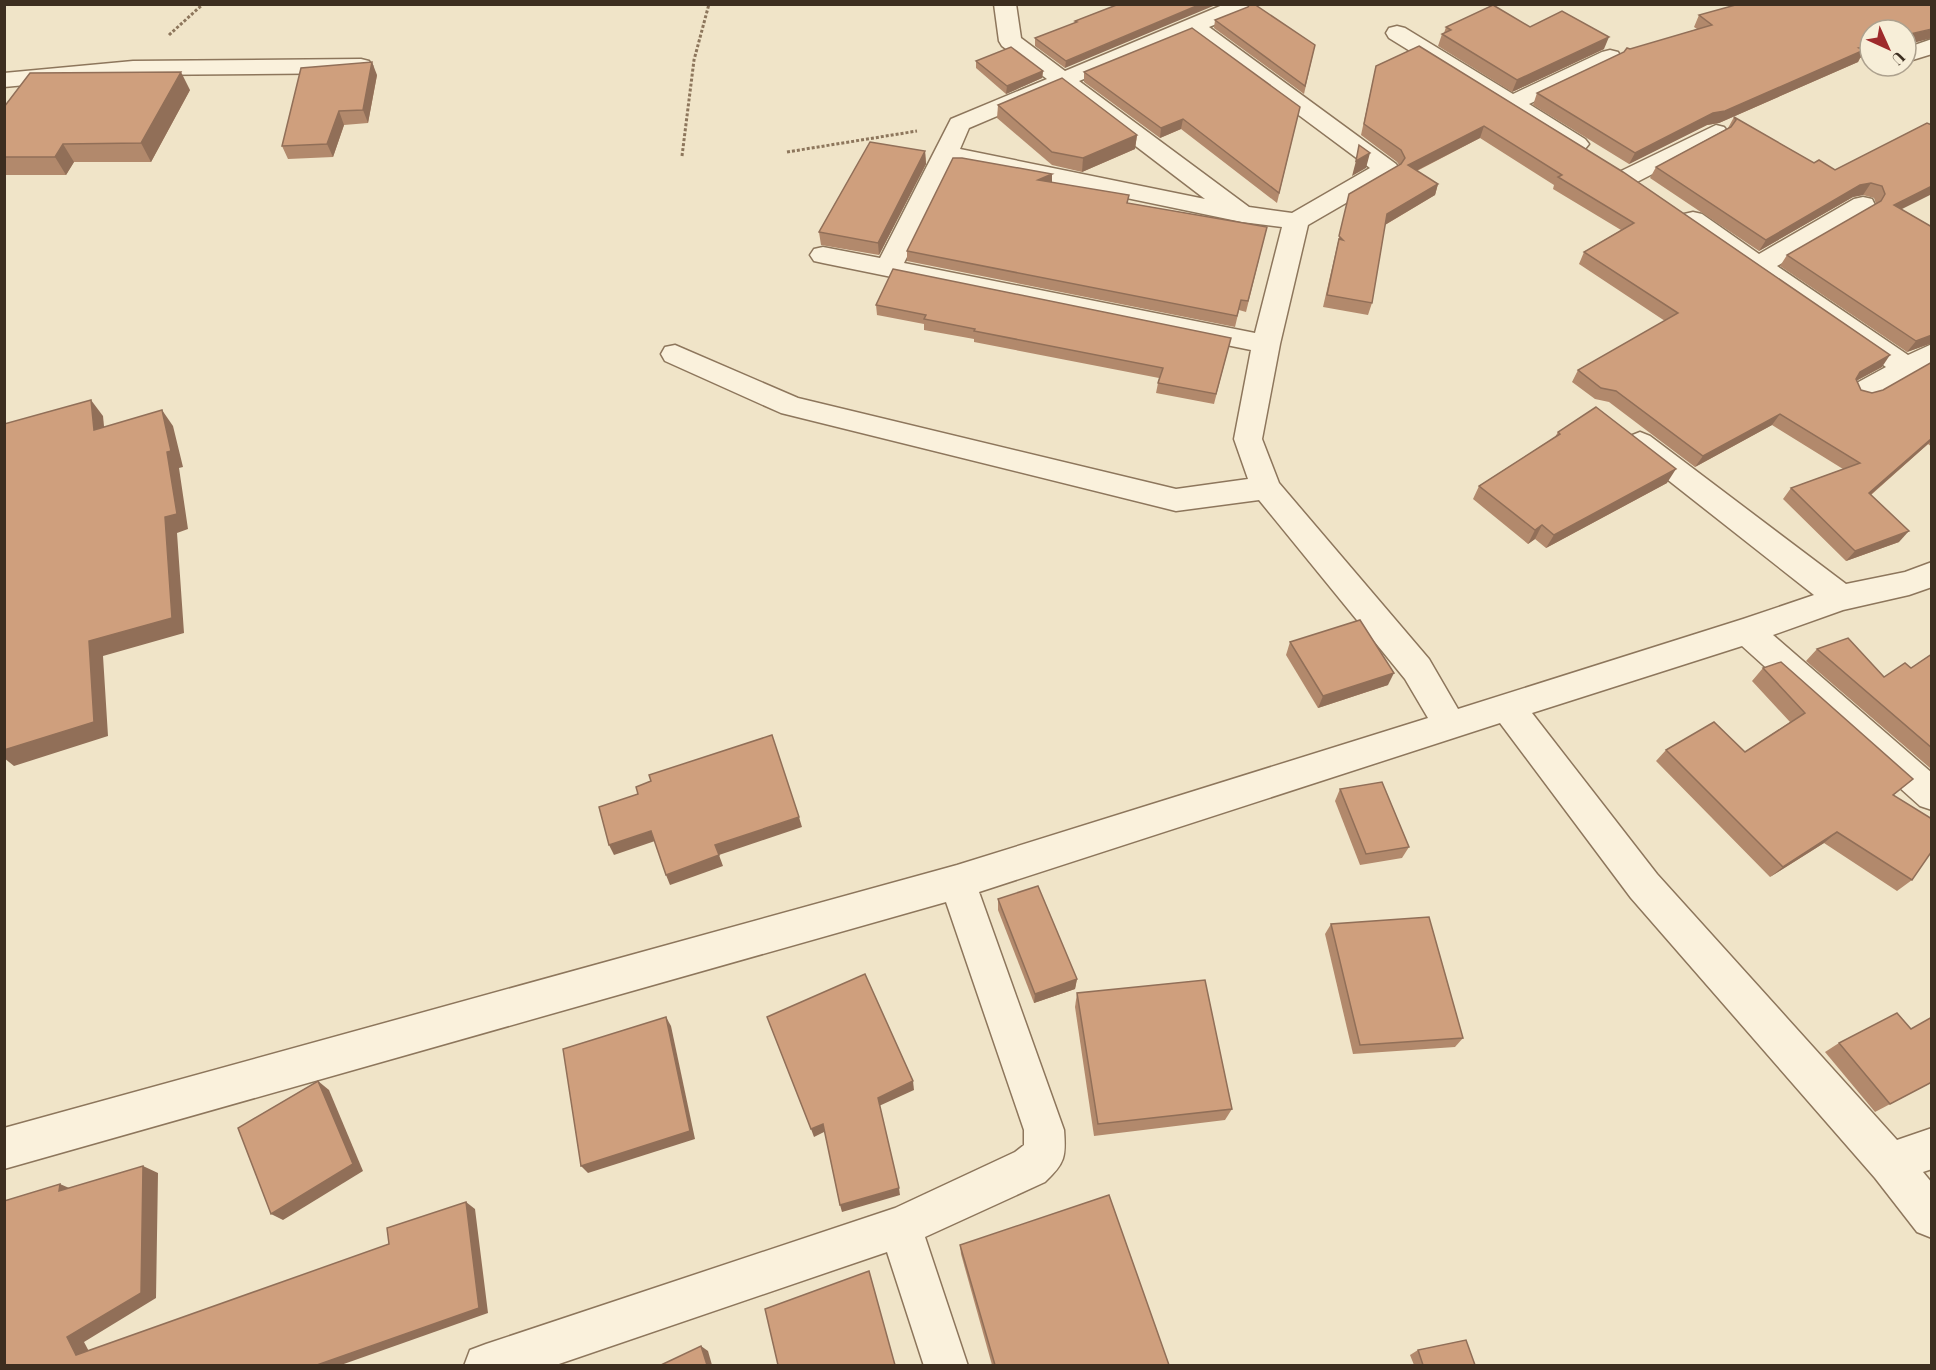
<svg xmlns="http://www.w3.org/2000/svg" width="1936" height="1370" font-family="'Playfair Display',serif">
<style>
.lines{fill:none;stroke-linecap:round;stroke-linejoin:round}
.street-casing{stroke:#8d765c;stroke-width:3}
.path{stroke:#8d765c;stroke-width:3;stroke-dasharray:3 2;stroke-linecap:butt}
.street{fill:#faf1dc;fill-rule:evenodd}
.wall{fill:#b2896c}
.shaded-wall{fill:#916f58}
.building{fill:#cf9f7d;stroke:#916f58;stroke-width:1.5}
</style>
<rect width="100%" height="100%" fill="#f0e4c8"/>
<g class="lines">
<g class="street-casing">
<g id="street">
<path d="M 994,4 L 1016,4 L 1021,38 L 1065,71 L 1225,4 L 1247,4 L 1249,7 L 1246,12 L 1209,27 L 1396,164 L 1399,169 L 1396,174 L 1308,225 L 1280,344 L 1262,439 L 1279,483 L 1429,659 L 1458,709 L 1743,619 L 1814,595 L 1630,450 L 1626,443 L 1630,436 L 1640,432 L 1650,436 L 1846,584 L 1905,572 L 1932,562 L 1932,587 L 1909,595 L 1843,610 L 1773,635 L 1932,773 L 1932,810 L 1920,806 L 1742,646 L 1532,713 L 1657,874 L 1897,1140 L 1932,1128 L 1932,1169 L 1923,1172 L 1932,1183 L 1932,1238 L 1917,1232 L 1875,1178 L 1631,898 L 1500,723 L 979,892 L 1064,1130 C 1066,1157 1065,1163 1045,1182 L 925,1237 L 968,1366 L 924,1366 L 887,1252 L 553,1366 L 464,1366 L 470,1350 L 486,1344 L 895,1208 L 1015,1152 L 1024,1145 L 1024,1130 L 946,902 L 4,1169 L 4,1128 L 957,865 L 1428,718 L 1405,679 L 1259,500 L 1176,511 L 781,413 L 665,361 L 661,354 L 665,347 L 675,345 L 798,398 L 1176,489 L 1248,479 L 1234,439 L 1251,350 L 823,263 L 814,261 L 810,255 L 814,249 L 823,247 L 880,258 L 951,119 L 1047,79 L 1002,46 L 999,41 ZM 1191,35 L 1370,168 L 1292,213 L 1249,207 L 1079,81 ZM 1061,89 L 1205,199 L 960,149 L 969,128 ZM 954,162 L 1242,222 L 1282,227 L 1255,333 L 904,263 Z"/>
<path d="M 1397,26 L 1405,28 L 1513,94 L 1602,52 L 1610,50 L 1618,52 L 1621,57 L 1618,62 L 1529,104 L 1585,139 L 1589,144 L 1585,149 L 1577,151 L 1569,149 L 1389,38 L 1386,33 L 1389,28 Z"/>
<path d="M 1932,39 L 1932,54 L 1906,62 L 1906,48 Z"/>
<path d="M 361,59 L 369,61 L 372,66 L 369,71 L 361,73 L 133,75 L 4,87 L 4,73 L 133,61 Z"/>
<path d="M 1716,125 L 1724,127 L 1728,132 L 1724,137 L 1637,182 L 1628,184 L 1619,182 L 1616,177 L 1619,172 Z"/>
<path d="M 1863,197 L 1872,199 L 1875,205 L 1872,211 L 1777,266 L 1908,355 L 1932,344 L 1932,365 L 1873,399 L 1863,402 L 1853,399 L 1849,392 L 1853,385 L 1886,367 L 1684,226 L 1680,220 L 1684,214 L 1693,212 L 1702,214 L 1759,254 L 1854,199 Z"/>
</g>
</g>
<g class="path">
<path d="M 169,35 L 203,4"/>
<path d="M 787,152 L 917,131"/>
<path d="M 682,156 L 694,60 L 709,4"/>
</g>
<use href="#street" class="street"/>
</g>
<g class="wall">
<path d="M 1119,4 L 1065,68 L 1035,46 L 1035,38 L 1075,23 L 1075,21 Z"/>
<path d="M 1248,7 L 1315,45 L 1304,94 L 1214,28 L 1215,20 Z"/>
<path d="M 1699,15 L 1860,58 L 1858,62 L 1719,123 L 1707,125 L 1629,164 L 1533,105 L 1537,93 L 1624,52 L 1697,29 L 1694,27 Z"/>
<path d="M 1446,27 L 1530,27 L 1604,49 L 1512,92 L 1438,46 L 1442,34 L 1444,33 Z"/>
<path d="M 1419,46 L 1882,367 L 1856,381 L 1861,390 L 1872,393 L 1883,390 L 1932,362 L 1932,447 L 1928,444 L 1871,495 L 1899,542 L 1846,561 L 1783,499 L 1791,488 L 1843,469 L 1772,425 L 1695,467 L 1609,402 L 1595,399 L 1572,382 L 1578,370 L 1665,321 L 1579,264 L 1584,252 L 1621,230 L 1553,189 L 1554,185 L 1480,138 L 1417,171 L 1438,184 L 1435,195 L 1385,225 L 1372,303 L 1368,315 L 1323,307 L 1349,194 L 1399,165 L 1397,162 L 1361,135 L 1376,66 Z"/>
<path d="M 976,61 L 1043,71 L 1042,78 L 1006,94 L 976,68 Z"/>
<path d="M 1084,72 L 1300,107 L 1277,203 L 1181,129 L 1160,138 L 1084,82 Z"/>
<path d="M 377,75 L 368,123 L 344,125 L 333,157 L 288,159 L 282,146 Z"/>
<path d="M 190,90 L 151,162 L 74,162 L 66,175 L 4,175 L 4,107 Z"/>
<path d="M 998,105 L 1137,135 L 1135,149 L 1082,172 L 1052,165 L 997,118 Z"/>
<path d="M 1734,117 L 1814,163 L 1835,170 L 1927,123 L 1901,209 L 1932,227 L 1932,343 L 1907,352 L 1780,266 L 1787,255 L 1876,204 L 1874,198 L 1863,195 L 1853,197 L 1759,251 L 1650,178 L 1656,167 L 1728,128 Z"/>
<path d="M 925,151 L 926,164 L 879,255 L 821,245 L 819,232 Z"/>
<path d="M 1052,182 L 1128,203 L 1267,227 L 1246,312 L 1239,310 L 1235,327 L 907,261 L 907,251 Z"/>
<path d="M 876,305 L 1231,338 L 1214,404 L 1156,393 L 1159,378 L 974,342 L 974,339 L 924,330 L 924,324 L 877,315 Z"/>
<path d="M 1558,432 L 1667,483 L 1546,548 L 1535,539 L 1528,544 L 1473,499 L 1479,486 L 1555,437 Z"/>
<path d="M 1290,642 L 1388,685 L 1318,708 L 1286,655 Z"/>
<path d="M 1817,649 L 1884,677 L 1911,668 L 1932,654 L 1932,767 L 1930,768 L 1806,661 Z"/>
<path d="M 1763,668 L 1913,779 L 1894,795 L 1912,880 L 1897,891 L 1824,843 L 1770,877 L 1656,761 L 1666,750 L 1745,752 L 1790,722 L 1752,681 Z"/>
<path d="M 1340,789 L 1409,847 L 1402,858 L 1360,865 L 1335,801 Z"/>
<path d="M 998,899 L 1077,979 L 1075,989 L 1034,1003 L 998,910 Z"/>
<path d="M 1331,924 L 1463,1038 L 1455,1047 L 1353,1054 L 1325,934 Z"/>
<path d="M 1077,993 L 1232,1109 L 1225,1120 L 1094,1136 L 1075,1007 Z"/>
<path d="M 1839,1043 L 1932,1082 L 1875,1112 L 1825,1052 Z"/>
<path d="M 960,1245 L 1169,1365 L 992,1365 L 961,1254 Z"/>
<path d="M 1418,1350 L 1475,1365 L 1414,1365 L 1410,1355 Z"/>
</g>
<g class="shaded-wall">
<path d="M 1201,4 L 1218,4 L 1065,68 L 1066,61 Z"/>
<path d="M 1932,29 L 1932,38 L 1906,45 L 1906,35 Z"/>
<path d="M 1609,37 L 1604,49 L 1512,92 L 1517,80 Z"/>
<path d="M 1870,45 L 1870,55 L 1860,58 L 1858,62 L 1719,123 L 1707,125 L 1629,164 L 1635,153 L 1713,113 L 1859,48 Z"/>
<path d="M 372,62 L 377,75 L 368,123 L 363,110 Z"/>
<path d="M 1043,71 L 1042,78 L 1006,94 L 1007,86 Z"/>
<path d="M 181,72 L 190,90 L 151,162 L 141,143 Z"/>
<path d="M 339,111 L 344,125 L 333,157 L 327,144 Z"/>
<path d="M 1183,119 L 1181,129 L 1160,138 L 1161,128 Z"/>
<path d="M 1484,126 L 1480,138 L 1404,177 L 1408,165 Z"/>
<path d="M 1137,135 L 1135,149 L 1082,172 L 1083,158 Z"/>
<path d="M 63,144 L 74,162 L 66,175 L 55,157 Z"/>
<path d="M 925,151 L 926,164 L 879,255 L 878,243 Z"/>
<path d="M 1370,153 L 1366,168 L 1352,176 L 1356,161 Z"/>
<path d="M 1052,174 L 1052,185 L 1038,180 Z"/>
<path d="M 1871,183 L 1863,195 L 1853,197 L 1759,251 L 1766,240 L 1860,185 Z"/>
<path d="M 1438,184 L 1435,195 L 1383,226 L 1387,214 Z"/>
<path d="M 1932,186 L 1932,194 L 1886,217 L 1894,205 Z"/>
<path d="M 1932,335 L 1932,343 L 1907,352 L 1916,341 Z"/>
<path d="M 1890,355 L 1882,367 L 1852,383 L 1860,372 Z"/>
<path d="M 91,400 L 103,416 L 106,446 L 94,430 Z"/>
<path d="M 162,410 L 173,426 L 183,467 L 179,468 L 188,529 L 177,533 L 184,633 L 103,656 L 108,736 L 14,766 L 4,758 L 4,750 L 89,641 L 165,517 L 167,452 Z"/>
<path d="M 1780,414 L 1772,425 L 1695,467 L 1703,456 Z"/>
<path d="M 1932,438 L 1932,440 L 1928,444 L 1860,504 L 1869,493 Z"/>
<path d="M 1676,469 L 1667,483 L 1546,548 L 1554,535 Z"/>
<path d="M 1542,525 L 1535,539 L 1528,544 L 1535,530 Z"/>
<path d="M 1909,531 L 1899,542 L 1846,561 L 1855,551 Z"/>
<path d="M 1394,673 L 1388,685 L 1318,708 L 1323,696 Z"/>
<path d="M 799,817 L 802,827 L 719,855 L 715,845 Z"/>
<path d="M 651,831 L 655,841 L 614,855 L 609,845 Z"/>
<path d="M 1837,832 L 1824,843 L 1770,877 L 1783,867 Z"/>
<path d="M 719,855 L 723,866 L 670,885 L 666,875 Z"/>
<path d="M 1077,979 L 1075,989 L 1034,1003 L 1035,994 Z"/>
<path d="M 666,1017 L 671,1026 L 695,1139 L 588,1173 L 581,1166 Z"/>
<path d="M 318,1081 L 329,1090 L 363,1171 L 283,1220 L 271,1214 Z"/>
<path d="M 913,1081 L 914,1090 L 879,1106 L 878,1098 Z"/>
<path d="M 823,1124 L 826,1131 L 814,1137 L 811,1129 Z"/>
<path d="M 143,1166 L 158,1173 L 156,1298 L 84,1342 L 93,1359 L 76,1355 L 67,1337 Z"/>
<path d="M 60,1184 L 76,1191 L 59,1191 Z"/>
<path d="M 899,1188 L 900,1195 L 842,1212 L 840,1205 Z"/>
<path d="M 466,1202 L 475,1209 L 488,1313 L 341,1365 L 317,1365 Z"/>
<path d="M 701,1346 L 708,1351 L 712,1365 L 707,1365 Z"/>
</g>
<g class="building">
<path d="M 1119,4 L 1201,4 L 1066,61 L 1035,38 L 1077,22 L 1075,21 Z"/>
<path d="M 1250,4 L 1254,4 L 1315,45 L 1305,86 L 1215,20 L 1248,7 Z"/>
<path d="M 1739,4 L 1932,4 L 1932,29 L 1906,35 L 1906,30 L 1870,30 L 1870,45 L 1859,48 L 1864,50 L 1725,111 L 1713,113 L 1635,153 L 1537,93 L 1624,52 L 1627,48 L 1630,49 L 1712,25 L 1699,15 Z"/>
<path d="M 1493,5 L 1530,27 L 1562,11 L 1609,37 L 1517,80 L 1442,34 L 1451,30 L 1446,27 Z"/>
<path d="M 1192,28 L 1300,107 L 1279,193 L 1183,119 L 1161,128 L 1084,72 Z"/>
<path d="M 1419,46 L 1623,172 L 1890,355 L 1860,372 L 1856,379 L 1861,390 L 1872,393 L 1883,390 L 1932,362 L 1932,438 L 1869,493 L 1909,531 L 1855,551 L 1791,488 L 1860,463 L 1780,414 L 1703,456 L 1616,391 L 1601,388 L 1578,370 L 1678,313 L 1584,252 L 1634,223 L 1558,177 L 1562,175 L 1484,126 L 1408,165 L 1438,184 L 1387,214 L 1372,303 L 1327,295 L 1339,239 L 1343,240 L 1339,236 L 1349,194 L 1401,164 L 1405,158 L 1401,150 L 1364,124 L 1376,66 Z"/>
<path d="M 1011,47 L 1043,71 L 1007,86 L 976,61 Z"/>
<path d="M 372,62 L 363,110 L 339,111 L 327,144 L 282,146 L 301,68 Z"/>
<path d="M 181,72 L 141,143 L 63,144 L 55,157 L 4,157 L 4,107 L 30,73 Z"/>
<path d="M 1062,78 L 1137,135 L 1083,158 L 1052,152 L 998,105 Z"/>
<path d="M 1734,117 L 1814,163 L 1819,160 L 1835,170 L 1927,123 L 1932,125 L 1932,186 L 1894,205 L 1932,227 L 1932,335 L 1916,341 L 1787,255 L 1881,201 L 1885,194 L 1882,186 L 1871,183 L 1860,185 L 1766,240 L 1656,167 L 1731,127 L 1736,120 Z"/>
<path d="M 870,142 L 925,151 L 878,243 L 819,232 Z"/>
<path d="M 1359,145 L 1370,153 L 1356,161 Z"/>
<path d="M 953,158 L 962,158 L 1052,174 L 1038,180 L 1129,195 L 1127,203 L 1267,227 L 1248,301 L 1241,300 L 1237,316 L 907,251 Z"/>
<path d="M 893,269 L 1231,338 L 1216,394 L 1158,383 L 1163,368 L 974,331 L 975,329 L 924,319 L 926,315 L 876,305 Z"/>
<path d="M 91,400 L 94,430 L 162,410 L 171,451 L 167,452 L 177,514 L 165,517 L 172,618 L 89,641 L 94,722 L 4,750 L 4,424 Z"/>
<path d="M 1596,407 L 1676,469 L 1554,535 L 1542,525 L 1535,530 L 1479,486 L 1560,434 L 1558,432 Z"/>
<path d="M 1360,620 L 1394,673 L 1323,696 L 1290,642 Z"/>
<path d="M 1848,638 L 1884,677 L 1905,663 L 1911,668 L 1932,654 L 1932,748 L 1817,649 Z"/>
<path d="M 1781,662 L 1913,779 L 1893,795 L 1932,819 L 1932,851 L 1912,880 L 1837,832 L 1783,867 L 1666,750 L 1714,722 L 1745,752 L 1805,713 L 1763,668 Z"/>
<path d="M 772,735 L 799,817 L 715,845 L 719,855 L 666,875 L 651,831 L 609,845 L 599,807 L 638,794 L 636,787 L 651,781 L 649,775 Z"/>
<path d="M 1382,782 L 1409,847 L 1366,854 L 1340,789 Z"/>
<path d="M 1038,886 L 1077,979 L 1035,994 L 998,899 Z"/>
<path d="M 1429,917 L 1463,1038 L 1360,1045 L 1331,924 Z"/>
<path d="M 865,974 L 913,1081 L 878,1098 L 899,1188 L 840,1205 L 823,1124 L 811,1129 L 767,1017 Z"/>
<path d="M 1205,980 L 1232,1109 L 1098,1124 L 1077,993 Z"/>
<path d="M 1897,1013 L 1911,1029 L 1932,1017 L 1932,1082 L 1890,1104 L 1839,1043 Z"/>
<path d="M 666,1017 L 690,1131 L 581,1166 L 563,1049 Z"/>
<path d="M 318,1081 L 353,1164 L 271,1214 L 238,1128 Z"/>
<path d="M 143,1166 L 141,1293 L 67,1337 L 76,1355 L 389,1244 L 387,1228 L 466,1202 L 479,1308 L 317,1365 L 4,1365 L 4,1201 L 60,1184 L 59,1191 Z"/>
<path d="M 1109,1195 L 1169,1365 L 995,1365 L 960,1245 Z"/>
<path d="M 869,1271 L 895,1365 L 778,1365 L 765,1309 Z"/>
<path d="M 1466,1340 L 1475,1365 L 1423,1365 L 1418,1350 Z"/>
<path d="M 701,1346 L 707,1365 L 661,1365 Z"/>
</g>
<rect width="1936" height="1370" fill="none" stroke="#3d2e20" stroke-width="12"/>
<g transform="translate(1888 48) rotate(135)"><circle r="28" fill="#f7eed8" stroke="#ada18e" stroke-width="1.5"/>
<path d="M0-4.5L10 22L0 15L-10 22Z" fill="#9e2a2b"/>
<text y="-9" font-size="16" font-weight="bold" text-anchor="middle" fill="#3d2e20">U</text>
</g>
</svg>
